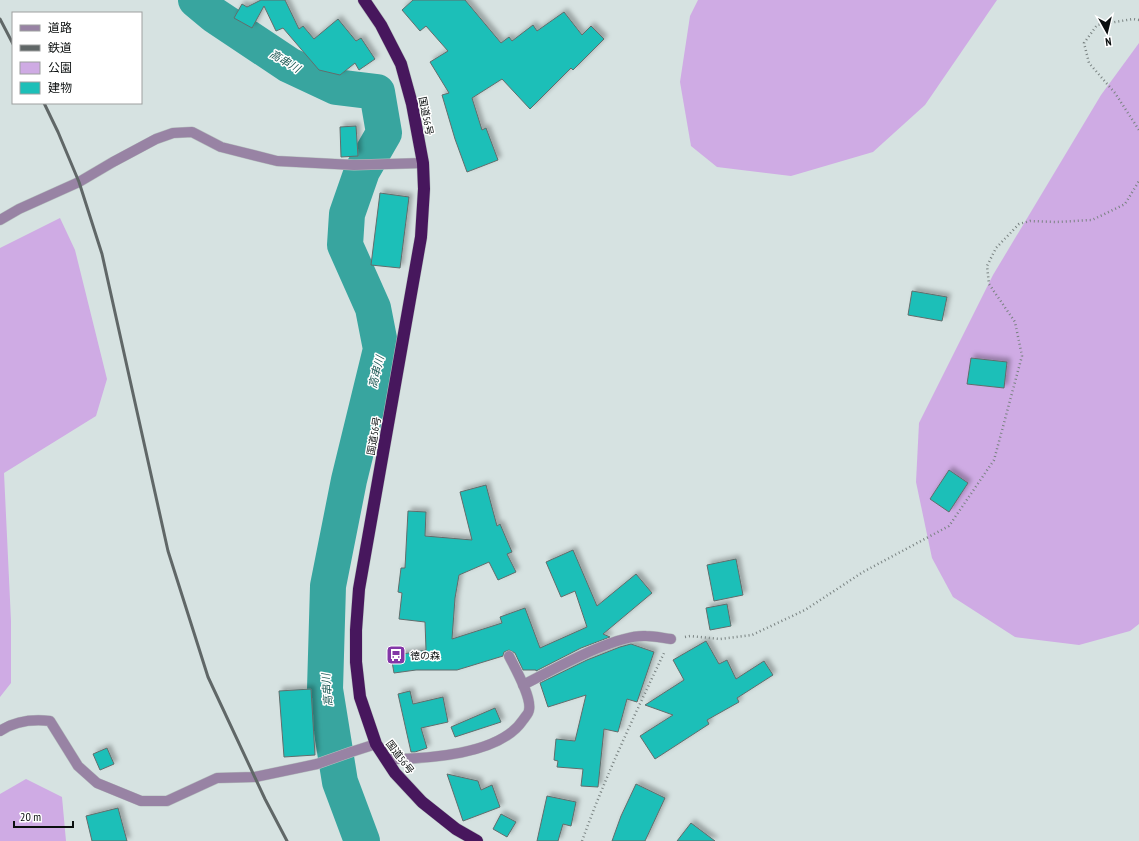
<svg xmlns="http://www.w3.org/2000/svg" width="1139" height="841" font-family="'PT Sans Narrow','Noto Sans JP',sans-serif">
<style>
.green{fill:#cfabe4}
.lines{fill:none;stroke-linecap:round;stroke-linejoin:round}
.river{stroke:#38a59f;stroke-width:36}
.building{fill:#1dbfb8;stroke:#616d6c;filter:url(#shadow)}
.minor-casing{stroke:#b6c0bf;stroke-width:11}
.highway-casing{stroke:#b6c0bf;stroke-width:13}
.path{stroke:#798281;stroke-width:2.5;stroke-dasharray:1 3;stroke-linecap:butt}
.minor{stroke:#9883a4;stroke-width:10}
.highway{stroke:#47175d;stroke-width:12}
.rail{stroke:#606767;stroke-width:3}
.labels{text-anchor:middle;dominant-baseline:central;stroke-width:3;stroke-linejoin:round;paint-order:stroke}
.street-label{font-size:10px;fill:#0b0f0f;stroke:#fff}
.poi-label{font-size:10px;fill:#0b0f0f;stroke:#fff;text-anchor:start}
.water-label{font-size:11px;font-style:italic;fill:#225d59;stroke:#fff}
</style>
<defs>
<filter id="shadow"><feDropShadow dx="3.5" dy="-3.5" stdDeviation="2" flood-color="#0004"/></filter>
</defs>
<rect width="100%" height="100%" fill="#d6e2e1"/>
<g class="green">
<path d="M 698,0 L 997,0 L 925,105 L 873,152 L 791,176 L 717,167 L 691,146 L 680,82 L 690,16 Z"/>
<path d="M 1139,43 L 1139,624 L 1130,631 L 1079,645 L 1015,637 L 953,597 L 932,558 L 916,482 L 919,423 L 993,275 L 1101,95 Z"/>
<path d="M 60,218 L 75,250 L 107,379 L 96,416 L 4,473 L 11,621 L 11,683 L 0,697 L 0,248 Z"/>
<path d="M 26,779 L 62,797 L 66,841 L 0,841 L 0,794 Z"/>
</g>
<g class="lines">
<path class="river" d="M 196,0 L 214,15 L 289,65 L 336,87 L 377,92 L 384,133 L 362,171 L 347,214 L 345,245 L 373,308 L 381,349 L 349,480 L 328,586 L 325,689 L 340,782 L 362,841"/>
</g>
<g class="building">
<path d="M 261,0 L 285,0 L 299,29 L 303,26 L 314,39 L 338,19 L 356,41 L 361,38 L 375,59 L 359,70 L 355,63 L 340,75 L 319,70 L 283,28 L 276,31 L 264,6 L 252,28 L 234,18 L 242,4 L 247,7 Z"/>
<path d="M 413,0 L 465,0 L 501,43 L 509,37 L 512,41 L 533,25 L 537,31 L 564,12 L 582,35 L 591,26 L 604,39 L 573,70 L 571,68 L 530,109 L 502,79 L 472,98 L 482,130 L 486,128 L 498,160 L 467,172 L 455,139 L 442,95 L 449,93 L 430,62 L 448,51 L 426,26 L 420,31 L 402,10 Z"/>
<path d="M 356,126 L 358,156 L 341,157 L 340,127 Z"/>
<path d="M 380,193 L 409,197 L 400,268 L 371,265 Z"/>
<path d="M 912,291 L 947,297 L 942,321 L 908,315 Z"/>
<path d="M 971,358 L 1007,362 L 1004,388 L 967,384 Z"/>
<path d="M 949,470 L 968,483 L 949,512 L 930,499 Z"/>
<path d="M 486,485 L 497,526 L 500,524 L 512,552 L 507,554 L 516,572 L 498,580 L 489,562 L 459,575 L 455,598 L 452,639 L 502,623 L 500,617 L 525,608 L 540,648 L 587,627 L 575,591 L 561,597 L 546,562 L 573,550 L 597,606 L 636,574 L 652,593 L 603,634 L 610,637 L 581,648 L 536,671 L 536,670 L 523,670 L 515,653 L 509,650 L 504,652 L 503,656 L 457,670 L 416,670 L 394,673 L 391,656 L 426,650 L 425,622 L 399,619 L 402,593 L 398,592 L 401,568 L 405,568 L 408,511 L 426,512 L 425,536 L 472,540 L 460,492 Z"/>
<path d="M 736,559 L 743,595 L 714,601 L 707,565 Z"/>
<path d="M 727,604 L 731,626 L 710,630 L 706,608 Z"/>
<path d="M 706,641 L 719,664 L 727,660 L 736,679 L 764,661 L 773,675 L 737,698 L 739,702 L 707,720 L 709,724 L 655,759 L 640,736 L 673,715 L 645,705 L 684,680 L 673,660 Z"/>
<path d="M 631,644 L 654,652 L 637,702 L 627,699 L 618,732 L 604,729 L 598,787 L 581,786 L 583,769 L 557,767 L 558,761 L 554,760 L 556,739 L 575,741 L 586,695 L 548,707 L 540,683 L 587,660 L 620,647 Z"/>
<path d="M 311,689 L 315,755 L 284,757 L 279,691 Z"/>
<path d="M 410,691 L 413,704 L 443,697 L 448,722 L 421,728 L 427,748 L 415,752 L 411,752 L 398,694 Z"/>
<path d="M 495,708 L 501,722 L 455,737 L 451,727 Z"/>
<path d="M 107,748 L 114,764 L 100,770 L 93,754 Z"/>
<path d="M 447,774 L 478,781 L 481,790 L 492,785 L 500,807 L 463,821 Z"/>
<path d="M 636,784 L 665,798 L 645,841 L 612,841 L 621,816 Z"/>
<path d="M 547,796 L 576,802 L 571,826 L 563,824 L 558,841 L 537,841 Z"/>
<path d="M 118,808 L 127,841 L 92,841 L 86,816 Z"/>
<path d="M 501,814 L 516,822 L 507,837 L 493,829 Z"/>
<path d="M 691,823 L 715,841 L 677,841 Z"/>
</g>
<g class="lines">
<g class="minor-casing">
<g id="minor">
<path d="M 0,220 L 19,209 L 79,182 L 113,162 L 156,139 L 173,133 L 192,132 L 221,147 L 277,161 L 354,165 L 423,163"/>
<path d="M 523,685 C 553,670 615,634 646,636 C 654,636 663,638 671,639"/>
<path d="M 0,731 C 15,721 32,719 50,721 L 78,766 L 97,783 L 141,801 L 167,801 L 217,778 L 255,777 L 317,764 L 351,752 L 376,744"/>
<path d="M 387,759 C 426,759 500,755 523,720 C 525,717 529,713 529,710 C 532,697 515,668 509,656"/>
</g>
</g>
<g class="highway-casing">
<path id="highway" d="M 364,0 L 381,25 L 401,64 L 412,104 L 423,163 L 424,189 L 421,237 L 359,589 L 356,630 L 356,662 L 360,697 L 376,744 L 395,773 L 422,802 L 456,829 L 477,841"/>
</g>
<g class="path">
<path d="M 1139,20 L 1133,19 L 1097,25 L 1084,43 L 1089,63 L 1115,93 L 1139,130"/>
<path d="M 685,637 L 690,636 L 720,639 L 752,635 L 805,610 L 863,572 L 949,526 L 994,460 L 1022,356 L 1015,322 L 989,284 L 987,266 L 996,248 L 1019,224 L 1030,221 L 1056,222 L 1092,220 L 1125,204 L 1139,181"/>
<path d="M 582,841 C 605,777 635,714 664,653"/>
</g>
<use href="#minor" class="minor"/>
<use href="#highway" class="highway"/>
<g class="rail">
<path d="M 0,19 L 13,44"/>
<path d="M 44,103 L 58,132 L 79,182 L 102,254 L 168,551 L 208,677 L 265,799 L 287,841"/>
</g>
</g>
<defs>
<g id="bus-square" transform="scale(1)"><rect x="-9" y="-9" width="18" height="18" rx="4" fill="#8336a7" stroke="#fff"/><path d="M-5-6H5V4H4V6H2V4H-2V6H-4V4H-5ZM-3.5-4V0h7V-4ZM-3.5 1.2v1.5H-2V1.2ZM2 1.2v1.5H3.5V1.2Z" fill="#fff"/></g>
</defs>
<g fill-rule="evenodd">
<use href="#bus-square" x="396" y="655"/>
</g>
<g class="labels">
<g class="street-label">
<text transform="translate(426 116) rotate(79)">国道56号</text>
<text transform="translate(374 436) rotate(-80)">国道56号</text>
<text transform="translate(400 757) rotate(53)">国道56号</text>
</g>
<g class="poi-label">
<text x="410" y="655">徳の森</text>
</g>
<g class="water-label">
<text transform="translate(285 61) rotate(31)">高串川</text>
<text transform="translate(376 372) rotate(-76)">高串川</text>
<text transform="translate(327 690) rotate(-94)">高串川</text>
</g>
</g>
<rect x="12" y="12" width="130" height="92" fill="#ffffff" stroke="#9d9f9f"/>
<rect x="20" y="25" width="20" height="6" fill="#9883a4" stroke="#9d9f9f"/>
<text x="48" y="32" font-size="12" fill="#0b0f0f">道路</text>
<rect x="20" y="45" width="20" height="6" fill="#606767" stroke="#9d9f9f"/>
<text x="48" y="52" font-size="12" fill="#0b0f0f">鉄道</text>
<rect x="20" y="62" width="20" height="12" fill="#cfabe4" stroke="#9d9f9f"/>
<text x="48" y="72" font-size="12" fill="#0b0f0f">公園</text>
<rect x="20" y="82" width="20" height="12" fill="#1dbfb8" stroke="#9d9f9f"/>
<text x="48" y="92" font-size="12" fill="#0b0f0f">建物</text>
<g transform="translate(1107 32) rotate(172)" stroke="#ffffff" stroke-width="3" paint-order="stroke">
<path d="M0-3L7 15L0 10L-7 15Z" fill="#0b0f0f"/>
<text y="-6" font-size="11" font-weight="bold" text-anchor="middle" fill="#0b0f0f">N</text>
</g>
<path d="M14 821v6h59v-6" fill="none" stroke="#0b0f0f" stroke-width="2"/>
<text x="20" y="821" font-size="12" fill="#0b0f0f" stroke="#ffffff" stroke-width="3" paint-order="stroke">20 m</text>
</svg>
